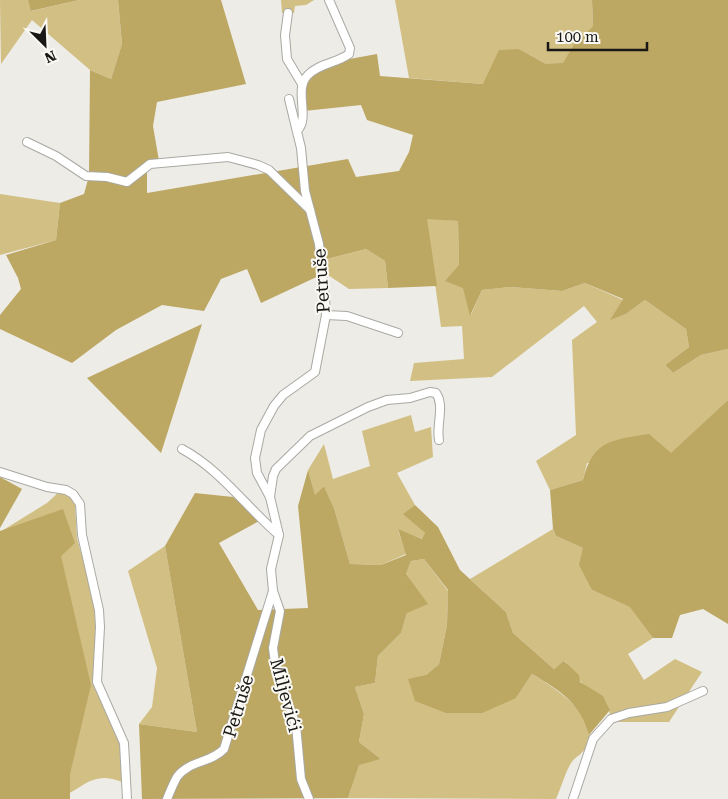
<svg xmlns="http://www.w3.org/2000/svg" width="728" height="799" font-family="'Roboto Serif',serif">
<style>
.green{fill:#d2bf84}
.forest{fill:#bca763}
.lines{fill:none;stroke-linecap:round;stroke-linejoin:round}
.street-casing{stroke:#a9a8a2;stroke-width:10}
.street{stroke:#fff;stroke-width:8}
.labels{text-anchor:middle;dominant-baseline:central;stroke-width:4;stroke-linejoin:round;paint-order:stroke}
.street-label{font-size:18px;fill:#191816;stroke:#fbf9f3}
</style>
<rect width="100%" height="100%" fill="#eeece6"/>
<g class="green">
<path d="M 0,0 L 28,0 L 32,11 L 79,0 L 118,0 L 122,44 L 111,79 L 90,70 L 32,20 L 1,64 Z"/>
<path d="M 281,0 L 314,0 L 306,5 L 295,6 L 294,13 L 282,13 Z"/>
<path d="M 395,0 L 592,0 L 593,26 L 574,44 L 563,64 L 546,64 L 519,49 L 483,84 L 409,78 Z"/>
<path d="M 0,194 L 60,203 L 56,240 L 0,255 Z"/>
<path d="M 426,218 L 458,221 L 459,265 L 471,315 L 482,290 L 511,287 L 562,291 L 585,283 L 623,300 L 611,319 L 626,314 L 645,300 L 686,329 L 689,347 L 665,365 L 673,373 L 701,355 L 728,349 L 728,400 L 671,454 L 587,463 L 583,480 L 550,490 L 536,461 L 576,435 L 572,340 L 597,322 L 584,306 L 492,377 L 410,381 L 414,363 L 464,359 L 462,326 L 441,327 Z"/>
<path d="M 366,249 L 385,261 L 388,288 L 349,289 L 325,273 L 323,260 Z"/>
<path d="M 411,415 L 415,432 L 431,427 L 433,457 L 397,473 L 415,505 L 404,514 L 425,533 L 423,539 L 398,530 L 406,554 L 381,565 L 350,564 L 334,508 L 324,486 L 315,496 L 308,470 L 324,444 L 333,479 L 370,466 L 362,431 Z"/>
<path d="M 60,491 L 73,499 L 75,504 L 77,538 L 95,604 L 97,638 L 94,658 L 94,687 L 118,736 L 122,759 L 122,782 C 90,769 83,791 55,799 C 39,799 17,799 0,799 L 0,532 L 47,503 Z"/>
<path d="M 553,529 L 556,536 L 583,548 L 592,590 L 631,607 L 653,638 L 628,654 L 644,680 L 675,659 L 702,672 L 669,722 L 611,722 C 608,689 596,699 579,680 C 574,675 569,667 565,661 L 554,669 L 513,633 L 506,612 L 470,579 Z"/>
<path d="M 165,546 L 197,732 L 139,724 L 152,707 L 157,668 L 128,571 Z"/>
<path d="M 424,559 L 448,591 L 447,625 L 439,664 L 426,675 L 516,698 L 532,674 C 552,687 601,715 587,746 C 584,753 575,757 571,763 C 565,773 561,788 556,799 L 348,798 L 359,764 L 381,759 L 359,742 L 364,714 L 355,687 L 375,683 L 378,656 L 401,633 L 407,613 L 406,574 L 411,561 Z"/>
</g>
<g class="forest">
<path d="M 28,0 L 79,0 L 31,11 Z"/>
<path d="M 118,0 L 221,0 L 246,84 L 157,102 L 153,126 L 159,161 L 147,169 L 147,193 L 348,159 L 356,177 L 399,171 L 409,152 L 413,135 L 367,120 L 361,105 L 304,111 L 303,89 L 308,77 L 344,60 L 377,54 L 380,76 L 483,84 L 499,50 L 519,49 L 546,64 L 563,63 L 574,44 L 593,26 L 592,0 L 728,0 L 728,349 L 701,355 L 673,373 L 665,365 L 689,347 L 686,329 L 645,300 L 626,314 L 610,320 L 623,299 L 585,283 L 562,291 L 511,287 L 482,290 L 470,316 L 463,288 L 445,281 L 459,265 L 458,221 L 427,219 L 437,286 L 388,288 L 385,261 L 366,249 L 323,260 L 325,273 L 261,303 L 247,269 L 221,279 L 204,311 L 162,305 L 116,330 L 72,363 L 0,329 L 0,315 L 21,289 L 18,278 L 6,255 L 56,240 L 60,203 L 84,194 L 89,176 L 90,70 L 111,79 L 122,44 Z"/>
<path d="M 202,324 L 161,453 L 87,378 Z"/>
<path d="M 728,400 L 728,624 L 703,609 L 680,615 L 672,638 L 653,638 L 630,607 L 592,590 L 579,565 L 583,548 L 556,536 L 553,529 L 550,490 L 583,480 C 593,440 612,440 649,434 L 671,453 Z"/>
<path d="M 308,470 L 315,495 L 324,486 L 334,508 L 350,564 L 381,565 L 406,555 L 398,529 L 422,539 L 425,533 L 403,514 L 415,505 L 438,527 L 460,570 L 506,612 L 513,633 L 554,669 L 564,661 L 579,675 L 580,682 L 603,696 L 610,710 L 589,735 C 580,702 560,691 532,674 L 516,698 L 482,713 L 446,713 L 415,701 L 408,679 L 426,675 L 439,664 L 447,625 L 448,590 L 424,559 L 411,561 L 406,574 L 428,604 L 407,613 L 401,633 L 378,656 L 375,683 L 355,687 L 364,714 L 359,742 L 381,759 L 359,765 L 348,798 L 142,799 L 139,724 L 197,732 L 165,546 L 195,493 L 233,497 L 261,520 L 219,543 L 258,610 L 308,608 L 298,506 Z"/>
<path d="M 0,477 L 22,489 L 0,528 Z"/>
<path d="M 63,509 L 75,543 L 61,556 L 91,685 L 70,774 L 70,799 L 0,799 L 0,531 Z"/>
</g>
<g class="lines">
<g class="street-casing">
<g id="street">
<path d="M 288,13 L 285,35 L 287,59 L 302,84"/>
<path d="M 289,99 L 301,148 L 305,191 L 319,244 L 325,298 L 326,315 L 315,372 L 283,395 L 274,406 L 261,430 L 255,458 L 257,473 L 270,497 L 279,535 L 271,569 L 273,591 L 280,611 L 273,648 L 276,671 L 296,725 L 301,779 L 309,799"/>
<path d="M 297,131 C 311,117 293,90 308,75 C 318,64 337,63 349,54 L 350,48 L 329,0"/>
<path d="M 27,142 L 56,156 L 86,176 L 107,177 L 127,182 L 150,164 L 228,157 L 258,165 L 269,170 L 310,210"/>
<path d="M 326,315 L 347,316 L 398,333"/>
<path d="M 182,449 C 221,470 246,507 279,535"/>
<path d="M 0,472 L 47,487 L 66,490 L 73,494 L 80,504 L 82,535 L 99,610 L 100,627 L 97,682 L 124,743 L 127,799"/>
<path d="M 270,497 L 273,476 L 276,469 L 310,436 L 368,407 L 387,400 L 410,398 L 430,392 L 436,393 C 445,406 436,425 439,440"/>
<path d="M 167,799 C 170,792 173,784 177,777 C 188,761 211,763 224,749 L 273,591"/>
<path d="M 573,799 L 593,739 L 611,719 L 629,713 L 667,707 L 703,691"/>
</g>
</g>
<use href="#street" class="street"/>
</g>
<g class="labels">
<g class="street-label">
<text transform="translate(321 281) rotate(-94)">Petruše</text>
<text transform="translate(286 695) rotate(75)">Miljevići</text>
<text transform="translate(238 706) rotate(-73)">Petruše</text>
</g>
</g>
<g transform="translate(45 45) rotate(156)" stroke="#fbf9f3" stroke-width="4" paint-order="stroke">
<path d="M0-4L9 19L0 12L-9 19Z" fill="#191816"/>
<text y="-8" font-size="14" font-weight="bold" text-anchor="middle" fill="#191816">N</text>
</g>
<path d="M548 42v8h99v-8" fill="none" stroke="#191816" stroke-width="2.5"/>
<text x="556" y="42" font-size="15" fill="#191816" stroke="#fbf9f3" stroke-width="4" paint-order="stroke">100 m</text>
</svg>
